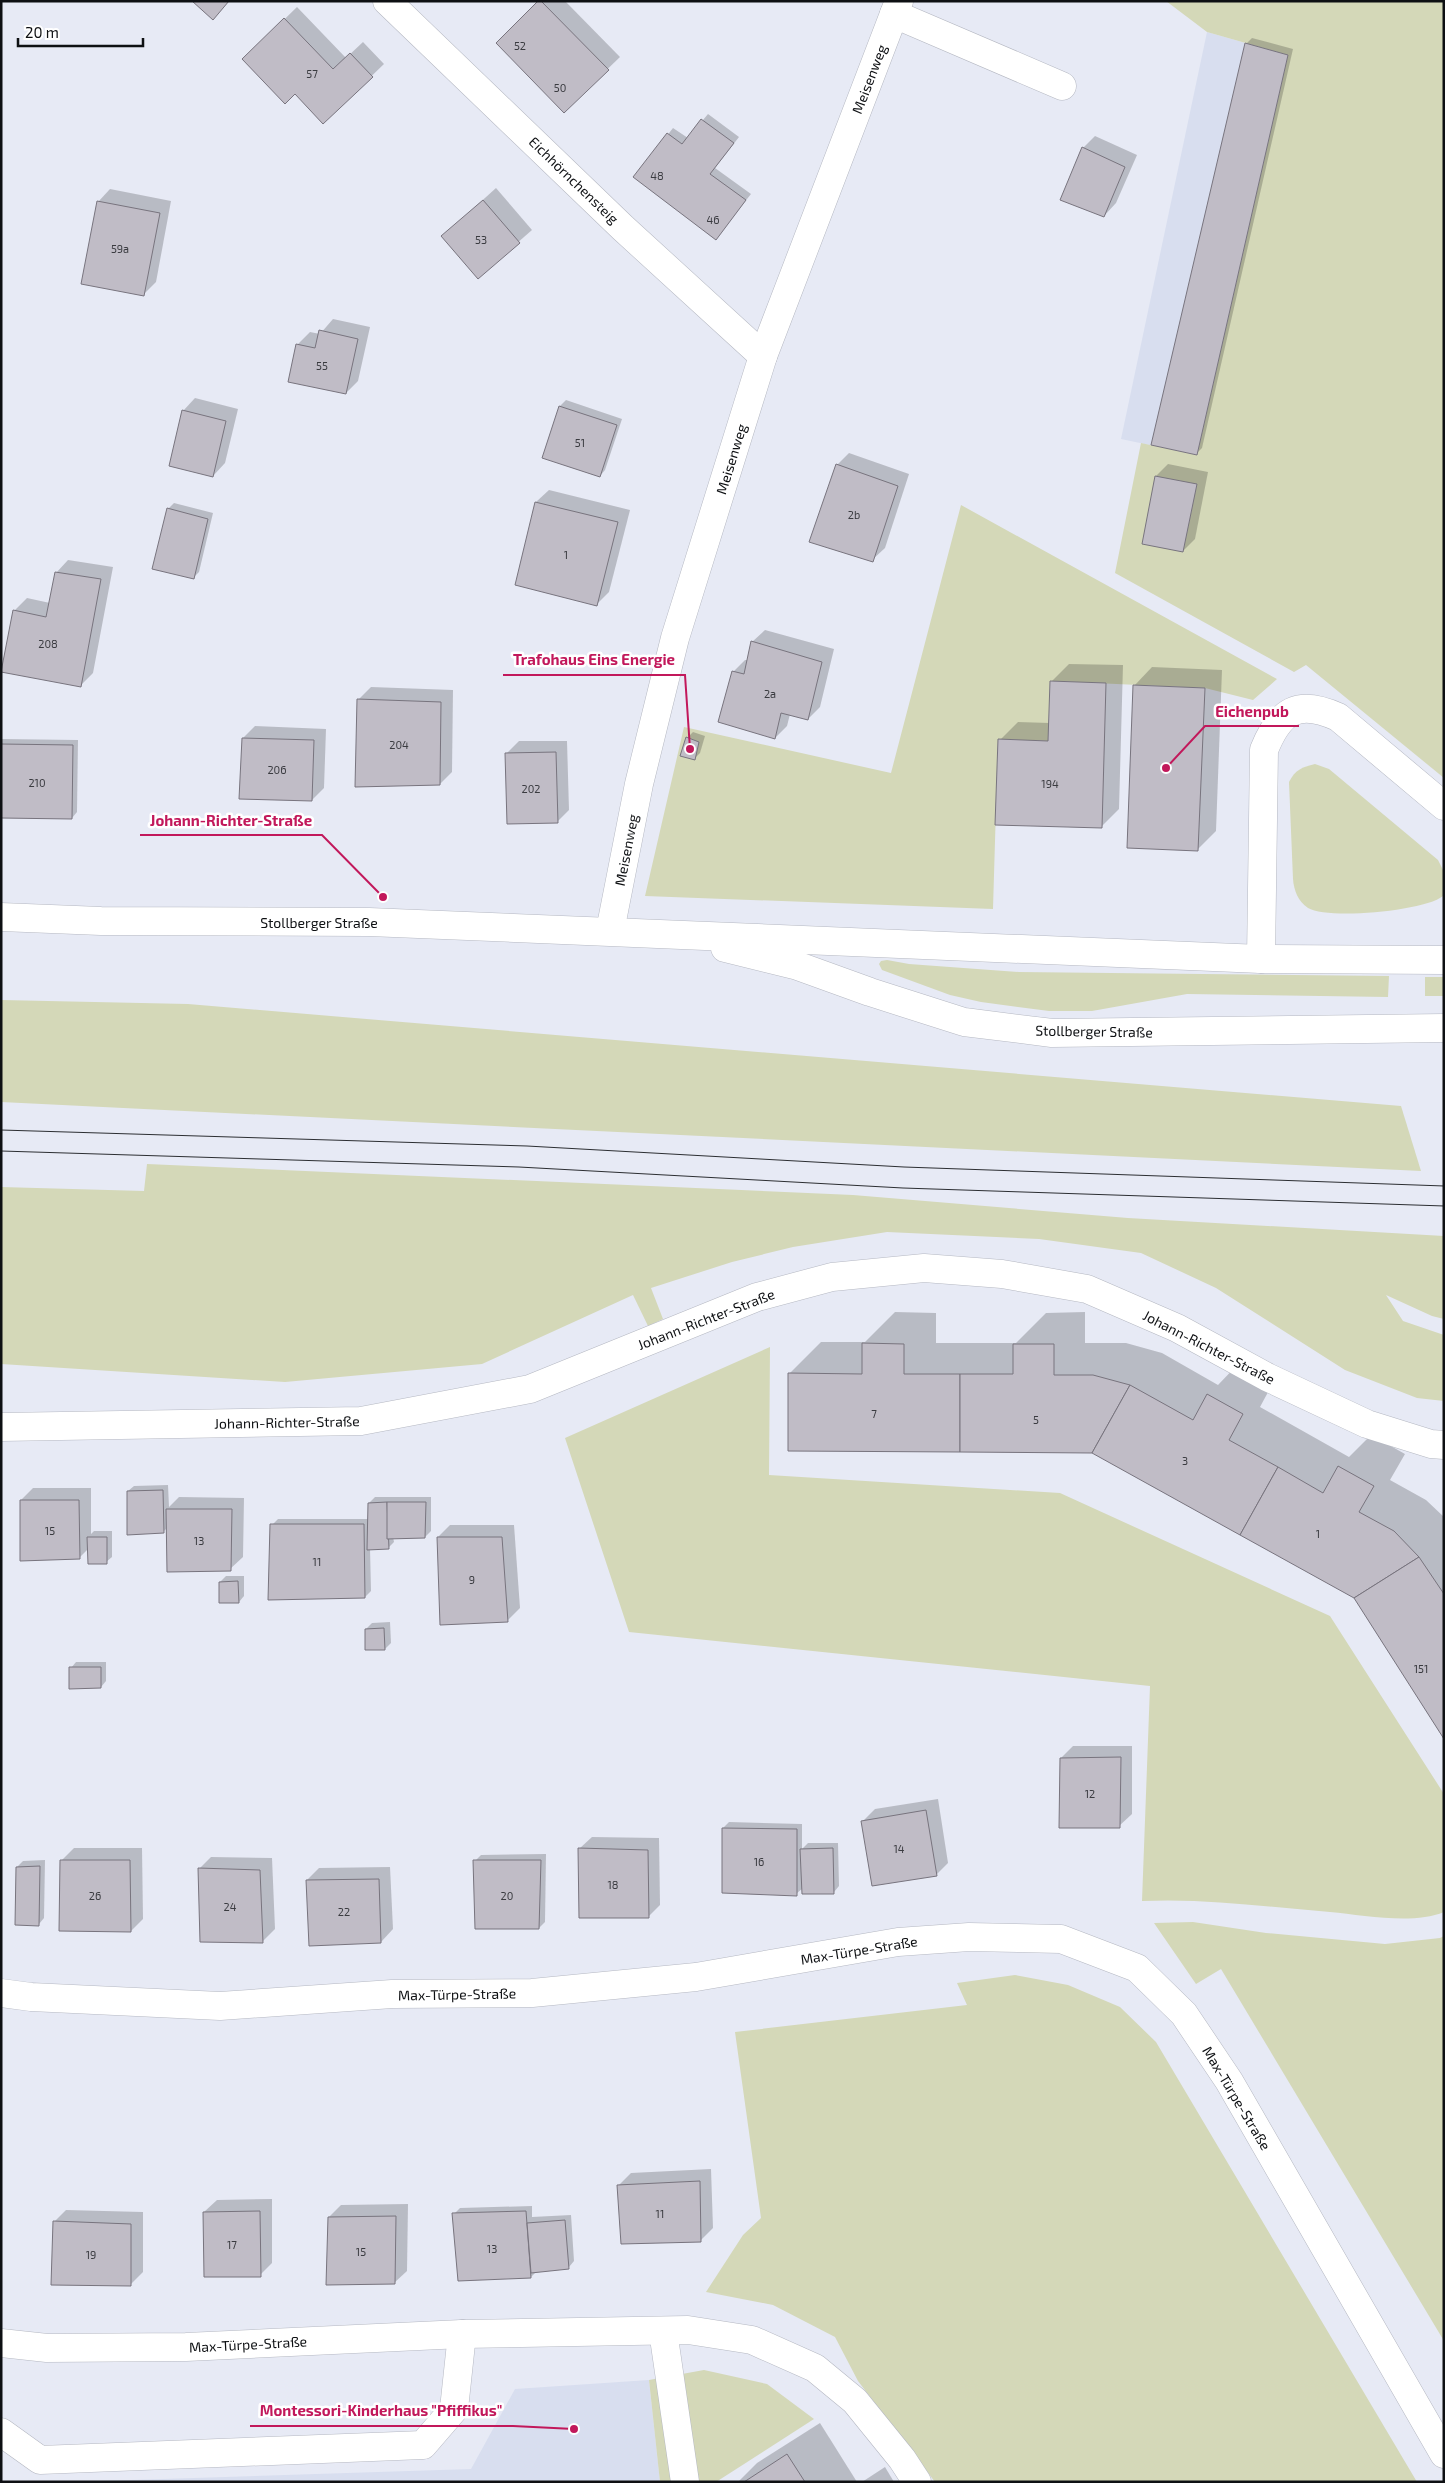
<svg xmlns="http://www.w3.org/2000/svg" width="1445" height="2483" font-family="'Exo 2',sans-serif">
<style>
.built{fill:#d8deef}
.green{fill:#d4d8b8}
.shadow{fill:#0003}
.building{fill:#c0bcc6;stroke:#78747e}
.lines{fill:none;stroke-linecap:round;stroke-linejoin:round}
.minor-casing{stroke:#b5b8c2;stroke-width:29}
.major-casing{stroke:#b5b8c2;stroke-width:29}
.minor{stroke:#fff;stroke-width:28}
.major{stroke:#fff;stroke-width:28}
.tram{stroke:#2c2e32;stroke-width:1}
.labels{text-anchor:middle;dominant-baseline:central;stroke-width:5;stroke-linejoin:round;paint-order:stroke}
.number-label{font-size:11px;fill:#3a3b40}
.street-label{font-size:14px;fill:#0e1013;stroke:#fff}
.leader{fill:none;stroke:#c2185b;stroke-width:2}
.callout-dot{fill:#c2185b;stroke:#fff;stroke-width:2}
.callout-label{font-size:15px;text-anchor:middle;font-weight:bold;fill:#c2185b;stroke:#fff;stroke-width:5;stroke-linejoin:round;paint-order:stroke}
</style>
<rect width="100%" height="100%" fill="#e7eaf5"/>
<g class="built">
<path d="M 1207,32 L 1288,55 L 1197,455 L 1121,439 Z"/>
<path d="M 649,2380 L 660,2482 L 69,2482 L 471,2469 L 515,2389 Z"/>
</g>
<g class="green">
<path d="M 1166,1 L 1444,1 L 1444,778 L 1306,665 L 1294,672 L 1115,573 L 1141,443 L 1197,455 L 1288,55 L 1207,32 Z"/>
<path d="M 961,505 L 1277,679 L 1253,700 L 1205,688 L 1050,681 L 1048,741 L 998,740 L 993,909 L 645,896 L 684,727 L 891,773 Z"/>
<path d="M 1315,764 L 1329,769 L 1438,860 L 1444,872 L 1443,896 C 1425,911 1328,920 1308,908 C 1298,901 1294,891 1293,879 L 1289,782 C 1295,770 1302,767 1315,764 Z"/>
<path d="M 887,960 L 909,964 L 1019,972 L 1389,976 L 1388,997 L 1187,994 L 1092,1011 L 1049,1011 L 981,1002 L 950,995 L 882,970 L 879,964 L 881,961 Z"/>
<rect x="1425" y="977" width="19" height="19"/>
<path d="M 1,1000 L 188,1004 L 1401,1106 L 1421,1171 L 1,1102 Z"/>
<path d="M 147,1164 L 853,1195 L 1128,1218 L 1444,1236 L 1444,1319 L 1432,1316 L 1386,1295 L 1403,1321 L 1444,1335 L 1444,1401 L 1417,1398 L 1345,1370 L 1216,1288 L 1141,1253 L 1039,1239 L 887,1232 L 793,1247 L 732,1262 L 651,1288 L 663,1319 L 648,1326 L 633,1295 L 482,1364 L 285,1382 L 1,1364 L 1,1187 L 144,1191 Z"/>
<path d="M 770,1347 L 769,1475 L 1060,1493 L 1330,1616 L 1444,1794 L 1444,1912 C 1413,1925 1363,1915 1330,1912 C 1267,1907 1205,1898 1142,1901 L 1150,1686 L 629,1632 L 565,1438 Z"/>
<path d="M 1193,1922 L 1266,1933 L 1385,1944 L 1440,1938 L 1444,1936 L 1444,2341 L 1221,1969 L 1196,1984 L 1154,1923 Z"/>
<path d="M 1015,1975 L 1068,1985 L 1120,2007 L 1156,2042 L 1417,2482 L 935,2482 L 858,2381 L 835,2337 L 773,2305 L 706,2292 L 743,2235 L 761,2218 L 735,2032 L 967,2005 L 957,1983 Z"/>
<path d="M 704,2370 L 767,2384 L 814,2419 L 716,2482 L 660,2482 L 649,2380 Z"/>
</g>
<g class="shadow">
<path d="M 540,1 L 565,1 L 620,57 L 564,111 Z"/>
<path d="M 297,7 L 346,58 L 363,42 L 384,64 L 323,123 L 256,47 Z"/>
<path d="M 1252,38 L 1293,49 L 1202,448 L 1196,454 L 1246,44 Z"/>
<path d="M 708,114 L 739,137 L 715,168 L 751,194 L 716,238 L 635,177 L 673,128 L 688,138 Z"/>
<path d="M 1095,136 L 1137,155 L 1116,203 L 1104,216 L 1083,148 Z"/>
<path d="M 496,188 L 532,230 L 478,277 L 443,236 Z"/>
<path d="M 110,189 L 171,201 L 156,282 L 144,294 L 98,202 Z"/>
<path d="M 333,319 L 370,327 L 358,381 L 346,393 L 290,381 L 298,344 L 310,332 L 320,334 Z"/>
<path d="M 195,398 L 238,409 L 225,463 L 213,476 L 183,411 Z"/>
<path d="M 566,400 L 622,419 L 605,470 L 600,476 L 544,458 L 560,406 Z"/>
<path d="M 849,453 L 909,474 L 885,548 L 872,560 L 837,465 Z"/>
<path d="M 1168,464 L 1208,472 L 1195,539 L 1183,551 L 1156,476 Z"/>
<path d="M 549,490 L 630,510 L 609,592 L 597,604 L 516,584 L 536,502 Z"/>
<path d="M 174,503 L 213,513 L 199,572 L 193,578 L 168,509 Z"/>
<path d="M 68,560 L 113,567 L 93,673 L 80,686 L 15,610 L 27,598 L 50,603 L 56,573 Z"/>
<path d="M 765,630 L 834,649 L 820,707 L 808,719 L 790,714 L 787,726 L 775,738 L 733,672 L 745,660 L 748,660 L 752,642 Z"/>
<path d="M 1069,664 L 1123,665 L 1119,809 L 1101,827 L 1000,740 L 1018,722 L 1050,723 L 1051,682 Z"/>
<path d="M 1152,667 L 1222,670 L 1216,831 L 1198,849 L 1134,686 Z"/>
<path d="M 371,687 L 453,690 L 452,772 L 440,784 L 359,699 Z"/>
<path d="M 255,726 L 326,729 L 324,788 L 312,800 L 243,738 Z"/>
<path d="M 693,732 L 705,736 L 700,753 L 694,759 L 687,738 Z"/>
<path d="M 1,739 L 78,740 L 77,812 L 72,818 L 1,817 Z"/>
<path d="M 519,741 L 567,741 L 569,810 L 557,822 L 506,754 Z"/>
<path d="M 895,1312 L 936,1313 L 936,1343 L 1016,1343 L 1046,1313 L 1085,1312 L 1085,1343 L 1126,1343 L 1162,1353 L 1218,1385 L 1240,1362 L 1274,1381 L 1260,1407 L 1349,1457 L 1371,1435 L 1405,1454 L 1390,1480 L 1426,1500 L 1444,1517 L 1444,1736 L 1355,1597 L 1093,1452 L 789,1374 L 821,1342 L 865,1342 Z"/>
<path d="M 168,1485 L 169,1507 L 179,1497 L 244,1498 L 243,1557 L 230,1569 L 167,1528 L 163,1532 L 128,1491 L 134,1486 Z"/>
<path d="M 33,1488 L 91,1488 L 91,1534 L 94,1531 L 112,1531 L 112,1557 L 106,1562 L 89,1548 L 79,1558 L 21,1500 Z"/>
<path d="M 375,1497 L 431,1497 L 431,1531 L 425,1537 L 393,1537 L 394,1542 L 388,1548 L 370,1548 L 371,1591 L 365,1597 L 272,1525 L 278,1519 L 369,1519 L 369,1503 Z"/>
<path d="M 450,1525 L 514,1525 L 520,1608 L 508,1620 L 438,1537 Z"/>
<path d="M 226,1576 L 244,1576 L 244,1596 L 239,1602 L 220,1582 Z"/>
<path d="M 390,1622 L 391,1643 L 385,1649 L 366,1629 L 372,1623 Z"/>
<path d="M 76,1662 L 106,1662 L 106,1681 L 101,1687 L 71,1668 Z"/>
<path d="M 1073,1746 L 1132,1746 L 1132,1814 L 1119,1826 L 1061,1758 Z"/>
<path d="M 938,1799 L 948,1863 L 936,1875 L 863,1821 L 875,1809 Z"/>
<path d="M 729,1822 L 802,1824 L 802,1849 L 808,1843 L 838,1843 L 839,1886 L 834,1892 L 803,1888 L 796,1894 L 723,1828 Z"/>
<path d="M 592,1837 L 659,1838 L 660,1905 L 648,1917 L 579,1849 Z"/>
<path d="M 74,1848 L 142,1848 L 143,1919 L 131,1931 L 61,1861 Z"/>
<path d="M 546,1854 L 545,1922 L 539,1928 L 475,1861 L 481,1855 Z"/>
<path d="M 211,1857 L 272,1858 L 275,1929 L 262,1942 L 199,1869 Z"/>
<path d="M 45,1860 L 44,1918 L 39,1924 L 17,1867 L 23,1861 Z"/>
<path d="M 390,1867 L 393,1929 L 381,1942 L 307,1880 L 319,1868 Z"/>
<path d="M 711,2169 L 713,2228 L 701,2240 L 619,2185 L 631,2173 Z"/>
<path d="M 272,2199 L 272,2263 L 260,2275 L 204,2212 L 217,2200 Z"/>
<path d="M 408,2204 L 407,2271 L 394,2283 L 329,2217 L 341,2205 Z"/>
<path d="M 532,2206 L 532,2217 L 571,2215 L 574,2261 L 569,2267 L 537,2271 L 531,2277 L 454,2214 L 460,2208 Z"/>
<path d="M 66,2210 L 143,2212 L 143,2272 L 131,2284 L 54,2222 Z"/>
<path d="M 820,2423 L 857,2482 L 738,2482 L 757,2463 Z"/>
<path d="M 885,2467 L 894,2482 L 862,2482 Z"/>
</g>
<g class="building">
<path d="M 192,1 L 229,1 L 213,20 Z"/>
<path d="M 538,1 L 541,1 L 609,70 L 564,113 L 496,43 Z"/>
<path d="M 284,18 L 333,69 L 350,53 L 373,77 L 323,124 L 295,94 L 285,104 L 242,59 Z"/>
<path d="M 1245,43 L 1288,55 L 1197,455 L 1151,445 Z"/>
<path d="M 701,119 L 734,143 L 710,174 L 746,200 L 716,240 L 633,177 L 667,133 L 682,144 Z"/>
<path d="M 1082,147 L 1125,167 L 1104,217 L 1060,200 Z"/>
<path d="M 483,200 L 520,243 L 478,279 L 441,236 Z"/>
<path d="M 97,201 L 160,213 L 144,296 L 81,284 Z"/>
<path d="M 319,330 L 358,339 L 346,394 L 288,382 L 296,344 L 315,348 Z"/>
<path d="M 559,406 L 617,425 L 600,477 L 542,458 Z"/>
<path d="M 182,410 L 226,421 L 213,477 L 169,466 Z"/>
<path d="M 836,464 L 898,486 L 873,562 L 809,542 Z"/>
<path d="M 1155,476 L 1197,484 L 1183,552 L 1142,544 Z"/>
<path d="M 535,502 L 618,522 L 597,606 L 515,585 Z"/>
<path d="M 167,508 L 208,519 L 194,579 L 152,569 Z"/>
<path d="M 55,572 L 101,579 L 81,687 L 1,672 L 13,610 L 46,617 Z"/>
<path d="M 751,641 L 822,662 L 808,720 L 781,713 L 775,739 L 718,722 L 732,671 L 744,674 Z"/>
<path d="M 1050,681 L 1106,683 L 1102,828 L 995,825 L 998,739 L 1048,741 Z"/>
<path d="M 1133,685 L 1205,688 L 1198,851 L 1127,848 Z"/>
<path d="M 357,699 L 441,702 L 440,785 L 355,787 Z"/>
<path d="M 686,737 L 699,742 L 695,760 L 680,756 Z"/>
<path d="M 242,738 L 314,740 L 312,801 L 239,799 Z"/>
<path d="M 1,744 L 73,745 L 72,819 L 1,818 Z"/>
<path d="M 556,752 L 558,823 L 507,824 L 505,753 Z"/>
<path d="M 862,1343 L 904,1344 L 904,1374 L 960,1374 L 960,1452 L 788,1451 L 788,1373 L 862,1374 Z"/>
<path d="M 1013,1344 L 1054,1344 L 1054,1375 L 1093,1375 L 1130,1385 L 1092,1453 L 960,1452 L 960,1374 L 1013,1374 Z"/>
<path d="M 1130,1385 L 1193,1420 L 1207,1394 L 1243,1414 L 1229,1440 L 1278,1467 L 1240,1535 L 1092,1453 Z"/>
<path d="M 1338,1466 L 1374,1486 L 1359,1512 L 1394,1531 L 1419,1557 L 1354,1598 L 1240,1535 L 1278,1467 L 1323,1493 Z"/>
<path d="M 163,1490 L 164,1533 L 127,1535 L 127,1491 Z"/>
<path d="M 20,1500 L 79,1500 L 80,1559 L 20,1561 Z"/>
<path d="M 387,1502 L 389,1549 L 367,1550 L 368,1503 Z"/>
<path d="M 387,1502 L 426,1502 L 425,1538 L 387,1539 Z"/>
<path d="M 166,1509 L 232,1509 L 231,1571 L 167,1572 Z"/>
<path d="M 270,1524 L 364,1524 L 365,1598 L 268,1600 Z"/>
<path d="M 87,1537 L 107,1537 L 107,1564 L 88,1564 Z"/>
<path d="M 437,1537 L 502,1537 L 508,1622 L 440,1625 Z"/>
<path d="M 1419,1557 L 1444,1594 L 1444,1739 L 1354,1598 Z"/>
<path d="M 238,1581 L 239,1603 L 219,1603 L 219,1582 Z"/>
<path d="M 384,1628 L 385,1650 L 365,1650 L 365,1629 Z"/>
<path d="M 69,1667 L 101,1667 L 101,1688 L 69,1689 Z"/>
<path d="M 1121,1757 L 1120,1828 L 1059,1828 L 1060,1758 Z"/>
<path d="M 926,1810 L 937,1876 L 872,1886 L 861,1821 Z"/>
<path d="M 722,1828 L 797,1829 L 797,1896 L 722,1893 Z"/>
<path d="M 578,1848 L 648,1850 L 649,1918 L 579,1918 Z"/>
<path d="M 833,1848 L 834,1894 L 802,1894 L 800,1849 Z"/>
<path d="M 60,1860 L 130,1860 L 131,1932 L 59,1931 Z"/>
<path d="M 473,1860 L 541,1860 L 539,1929 L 475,1929 Z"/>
<path d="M 40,1866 L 39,1926 L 15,1925 L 16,1867 Z"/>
<path d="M 198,1868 L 260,1870 L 263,1943 L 200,1942 Z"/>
<path d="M 379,1879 L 381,1943 L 309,1946 L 306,1880 Z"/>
<path d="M 700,2181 L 701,2242 L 621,2244 L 617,2185 Z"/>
<path d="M 260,2211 L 261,2277 L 204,2277 L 203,2212 Z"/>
<path d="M 526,2211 L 531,2278 L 458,2281 L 452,2213 Z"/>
<path d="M 396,2216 L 395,2284 L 326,2285 L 328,2217 Z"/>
<path d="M 565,2220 L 569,2269 L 531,2273 L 527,2223 Z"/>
<path d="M 53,2221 L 131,2224 L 131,2286 L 51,2285 Z"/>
<path d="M 787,2454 L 805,2482 L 744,2482 Z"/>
</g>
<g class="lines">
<g class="minor-casing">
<g id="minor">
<path d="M 387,1 L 623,228 L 763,356"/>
<path d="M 894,14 L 1062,86"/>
<path d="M 610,931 L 639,784 L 675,638 L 763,356 L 899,1"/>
<path d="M 1261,959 L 1264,750 C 1280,710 1298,699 1338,717 L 1444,806"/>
<path d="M 1,1427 L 361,1421 L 530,1389 L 757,1297 L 832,1277 L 924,1268 L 1002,1274 L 1087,1289 L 1177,1328 L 1267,1377 L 1367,1424 L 1431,1444 L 1444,1445"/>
<path d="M 1,1993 L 31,1997 L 220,2006 L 392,1994 L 532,1993 L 696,1977 L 898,1942 L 969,1937 L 1061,1939 L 1137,1968 L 1184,2014 L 1229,2081 L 1444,2454"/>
<path d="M 663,2331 L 685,2482"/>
<path d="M 1,2343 L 47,2348 L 186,2347 L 462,2334 L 688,2330 L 752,2340 L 815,2368 L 855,2401 L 902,2459 L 917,2482"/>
<path d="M 1,2432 L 40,2460 L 423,2445 L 454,2409 L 462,2334"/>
</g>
</g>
<g class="major-casing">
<g id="major">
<path d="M 1,917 L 101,921 L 369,922 L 1261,959 L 1444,960"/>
<path d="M 725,948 L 798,966 L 870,992 L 964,1022 L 1052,1033 L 1444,1028"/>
</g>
</g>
<use href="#minor" class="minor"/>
<use href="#major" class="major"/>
<g class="tram">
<path d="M 1,1130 L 527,1146 L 904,1167 L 1444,1186"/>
<path d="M 1,1151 L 519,1167 L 903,1188 L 1444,1206"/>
</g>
</g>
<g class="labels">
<g class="number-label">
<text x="520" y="45">52</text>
<text x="312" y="73">57</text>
<text x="560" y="87">50</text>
<text x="657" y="175">48</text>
<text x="713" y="219">46</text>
<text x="481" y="239">53</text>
<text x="120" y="248">59a</text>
<text x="322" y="365">55</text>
<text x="580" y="442">51</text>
<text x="854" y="514">2b</text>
<text x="566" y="554">1</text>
<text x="48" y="643">208</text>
<text x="770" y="693">2a</text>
<text x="399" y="744">204</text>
<text x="277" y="769">206</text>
<text x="37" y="782">210</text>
<text x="1050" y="783">194</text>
<text x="531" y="788">202</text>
<text x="874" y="1413">7</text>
<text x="1036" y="1419">5</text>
<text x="1185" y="1460">3</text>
<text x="50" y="1530">15</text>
<text x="1318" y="1533">1</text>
<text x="199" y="1540">13</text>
<text x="317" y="1561">11</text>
<text x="472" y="1579">9</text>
<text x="1421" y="1668">151</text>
<text x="1090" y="1793">12</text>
<text x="899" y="1848">14</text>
<text x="759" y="1861">16</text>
<text x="613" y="1884">18</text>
<text x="95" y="1895">26</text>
<text x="507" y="1895">20</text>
<text x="230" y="1906">24</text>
<text x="344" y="1911">22</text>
<text x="660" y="2213">11</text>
<text x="232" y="2244">17</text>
<text x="492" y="2248">13</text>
<text x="361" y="2251">15</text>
<text x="91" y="2254">19</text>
</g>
<g class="street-label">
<text transform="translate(869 79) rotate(-69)">Meisenweg</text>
<text transform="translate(574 180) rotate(44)">Eichhörnchensteig</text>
<text transform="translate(731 459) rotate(-73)">Meisenweg</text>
<text transform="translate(626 850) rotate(-79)">Meisenweg</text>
<text x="319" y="922">Stollberger Straße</text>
<text transform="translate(1094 1031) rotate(1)">Stollberger Straße</text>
<text transform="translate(706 1319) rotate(-21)">Johann-Richter-Straße</text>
<text transform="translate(1209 1347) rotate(27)">Johann-Richter-Straße</text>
<text transform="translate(287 1422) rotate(-1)">Johann-Richter-Straße</text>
<text transform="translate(859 1950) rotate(-9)">Max-Türpe-Straße</text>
<text transform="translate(457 1994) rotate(-1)">Max-Türpe-Straße</text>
<text transform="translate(1237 2098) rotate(59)">Max-Türpe-Straße</text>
<text transform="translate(248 2344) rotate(-3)">Max-Türpe-Straße</text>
</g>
</g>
<path class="leader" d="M690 749L685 675H503M1166 768L1205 726H1299M383 897L322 835H140M574 2429L513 2426H250"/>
<g class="callout-dot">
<circle cx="690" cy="749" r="5"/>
<circle cx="1166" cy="768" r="5"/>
<circle cx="383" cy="897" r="5"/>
<circle cx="574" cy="2429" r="5"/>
</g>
<g class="callout-label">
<text x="594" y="665">Trafohaus Eins Energie</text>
<text x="1252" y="717">Eichenpub</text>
<text x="231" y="826">Johann-Richter-Straße</text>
<text x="381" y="2416">Montessori-Kinderhaus "Pfiffikus"</text>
</g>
<rect width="1445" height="2483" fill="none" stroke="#0e1013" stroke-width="5"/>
<path d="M18 38v8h125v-8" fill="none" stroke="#0e1013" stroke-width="2.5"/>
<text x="25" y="38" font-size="15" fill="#0e1013" stroke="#ffffff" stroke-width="4" paint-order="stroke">20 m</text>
</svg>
